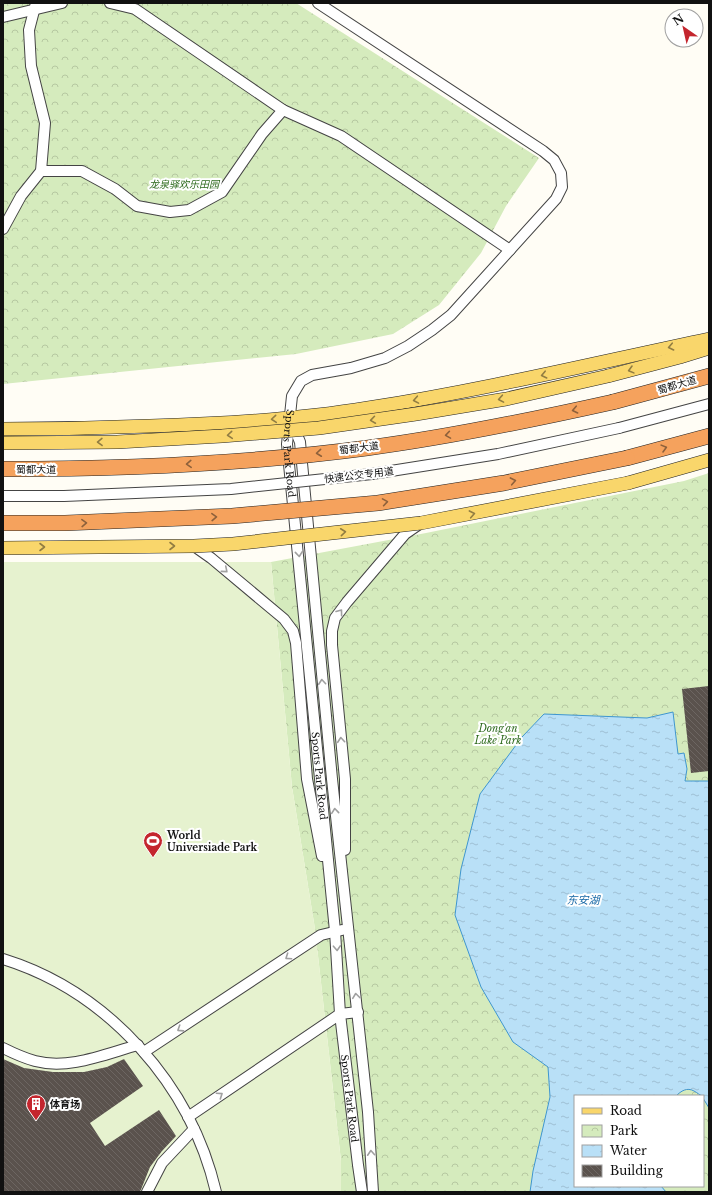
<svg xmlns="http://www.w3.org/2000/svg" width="712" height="1195" font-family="'Libre Baskerville','Noto Sans SC',serif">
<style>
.park{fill:url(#park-crowns);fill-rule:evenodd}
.pitch{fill:#e6f2cf}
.water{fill:url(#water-ripples);stroke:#3f96cf}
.building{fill:url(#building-back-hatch)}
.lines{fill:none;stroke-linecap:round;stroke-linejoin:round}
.minor-casing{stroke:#444;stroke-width:12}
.major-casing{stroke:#222;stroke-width:14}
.highway-casing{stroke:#222;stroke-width:16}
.minor{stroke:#fff;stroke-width:10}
.major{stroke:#f9d66b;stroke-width:13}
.highway{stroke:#f5a25d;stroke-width:15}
.minor-bridge-casing{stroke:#444;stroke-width:12;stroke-linecap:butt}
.major-bridge-casing{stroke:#222;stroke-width:14;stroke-linecap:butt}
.highway-bridge-casing{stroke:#222;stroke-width:16;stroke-linecap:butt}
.minor-bridge{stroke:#fff;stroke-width:10}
.major-bridge{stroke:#f9d66b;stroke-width:13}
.highway-bridge{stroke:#f5a25d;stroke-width:15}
.oneway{stroke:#917d42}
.oneway2{stroke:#8e613b}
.oneway3{stroke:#a0a0a0}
.labels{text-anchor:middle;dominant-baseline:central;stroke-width:4;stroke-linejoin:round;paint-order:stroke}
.park-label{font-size:10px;font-style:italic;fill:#2f6b1f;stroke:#fff}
.street-label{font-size:10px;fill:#111;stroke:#fff}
.poi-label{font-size:10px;font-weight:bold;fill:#111;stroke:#fff;text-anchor:start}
.water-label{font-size:11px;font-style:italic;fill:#1768a6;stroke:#fff}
</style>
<defs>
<pattern id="park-crowns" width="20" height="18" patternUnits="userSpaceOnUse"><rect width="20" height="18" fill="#d5ebbd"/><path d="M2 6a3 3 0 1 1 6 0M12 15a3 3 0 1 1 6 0" fill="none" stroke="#b6c8a1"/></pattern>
<pattern id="water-ripples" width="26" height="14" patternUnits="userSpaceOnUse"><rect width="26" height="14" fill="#b9e0f7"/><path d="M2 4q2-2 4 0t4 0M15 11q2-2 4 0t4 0" fill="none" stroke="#9ebfd3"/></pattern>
<pattern id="building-back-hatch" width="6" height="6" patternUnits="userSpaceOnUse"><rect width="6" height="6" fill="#5a524d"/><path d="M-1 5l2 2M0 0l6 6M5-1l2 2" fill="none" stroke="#6d6662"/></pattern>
</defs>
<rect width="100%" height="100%" fill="#fffdf5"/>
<g class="park">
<path d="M 3,3 L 296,3 L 539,158 L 506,206 L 481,253 L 439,305 L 393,334 L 296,354 L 3,384 Z"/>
<path d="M 709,473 L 709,1192 L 341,1192 L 341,1161 L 315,929 L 292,787 L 271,562 L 426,533 L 684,481 ZM 575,1096 L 703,1096 L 703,1186 L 575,1186 Z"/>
</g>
<path class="pitch" d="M 3,562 L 271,562 L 292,787 L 315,929 L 341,1161 L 341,1192 L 3,1192 Z"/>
<path class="water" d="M 673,712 L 678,754 L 684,753 L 687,769 L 685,781 L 709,781 L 709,1108 L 703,1098 L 703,1096 C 699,1095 698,1093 694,1091 C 687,1087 681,1091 676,1096 L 575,1096 L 575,1186 L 661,1186 L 666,1192 L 530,1192 L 533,1171 L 550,1097 L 548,1067 L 513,1042 L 481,987 L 455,915 L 461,869 L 480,794 L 522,737 L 544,714 L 647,718 Z"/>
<g class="building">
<path d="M 709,686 L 709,771 L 691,773 L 682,689 Z"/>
<path d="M 3,1059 L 24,1068 L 53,1072 L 84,1072 L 107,1067 L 124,1059 L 143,1086 L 90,1123 L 105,1146 L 159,1110 L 176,1136 L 162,1151 L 150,1167 L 140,1192 L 3,1192 Z"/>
</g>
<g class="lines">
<g class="minor-casing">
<g id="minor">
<path d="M 110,3 L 135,9 L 283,110 L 341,136 L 510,250"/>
<path id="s1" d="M 318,3 L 543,151 L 554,160 L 561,173 L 562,187 L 556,199 L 451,315 L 432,330 L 408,346 L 385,358 L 351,368 L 312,375 L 301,381 L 292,396 L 287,444 L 335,931 L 340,1014 L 358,1165 L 362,1192"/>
<path d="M 3,17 L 62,3"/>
<path d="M 41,171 L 82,171 L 115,189 L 137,206 L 170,212 L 189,210 L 222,192 L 262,134 L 283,110"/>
<path d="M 3,229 L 21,196 L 41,171 L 45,123 L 31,66 L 29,30 L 36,3"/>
<path d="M 293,425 L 300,442 L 332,779 L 368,1112 L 373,1192"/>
<path d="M 619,428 L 709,404"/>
<path d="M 194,546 L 211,558 L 284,619 L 293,631 L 296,643 L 307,779 L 322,856"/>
<path d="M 345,850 L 345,779 L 332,645 L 332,631 L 335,618 L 347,602 L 405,534 L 421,523"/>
<path d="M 3,959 C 109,992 191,1085 216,1192"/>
<path d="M 3,1048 C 13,1053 24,1058 35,1061 C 69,1070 105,1054 138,1045"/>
<path d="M 144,1052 L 321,935 L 342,930"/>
<path d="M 188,1117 L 340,1014 L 358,1012"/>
<path d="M 147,1192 L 162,1163 L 194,1129"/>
</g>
</g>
<g class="major-casing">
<g id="major">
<path d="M 608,376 L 680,357 L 709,348"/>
<path d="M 3,429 C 52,429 101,428 150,426 C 223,424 296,420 368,408 C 483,390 595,363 709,339"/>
<path d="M 628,483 L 709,460"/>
</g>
</g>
<g class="highway-casing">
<g id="highway">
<path d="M 613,402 L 709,376"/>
<path d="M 627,458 L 709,436"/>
</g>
</g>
<use href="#minor" class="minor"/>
<use href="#major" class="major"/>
<use href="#highway" class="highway"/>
<g class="minor-bridge-casing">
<path id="minor-bridge" d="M 3,496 L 64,496 L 231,489 L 372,474 L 498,454 L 619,428"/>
</g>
<g class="major-bridge-casing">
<g id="major-bridge">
<path d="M 3,443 L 117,442 L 222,436 L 319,428 L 416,414 L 506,399 L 608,376"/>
<path d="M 3,548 L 194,546 L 233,544 L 421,523 L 628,483"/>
</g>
</g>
<g class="highway-bridge-casing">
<g id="highway-bridge">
<path d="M 3,469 C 124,469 247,464 367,448 C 450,437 532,420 613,402"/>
<path d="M 3,523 L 65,523 L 232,516 L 378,503 L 504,483 L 627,458"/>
</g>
</g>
<use href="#minor-bridge" class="minor-bridge"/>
<use href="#major-bridge" class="major-bridge"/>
<use href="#highway-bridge" class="highway-bridge"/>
</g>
<defs><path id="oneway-chevron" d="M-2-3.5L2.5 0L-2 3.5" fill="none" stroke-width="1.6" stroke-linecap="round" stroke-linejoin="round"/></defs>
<g class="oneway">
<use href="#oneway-chevron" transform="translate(671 347) rotate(168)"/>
<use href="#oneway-chevron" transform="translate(631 370) rotate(165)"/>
<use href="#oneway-chevron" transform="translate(544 375) rotate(167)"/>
<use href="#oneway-chevron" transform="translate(501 399) rotate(170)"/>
<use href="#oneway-chevron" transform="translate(416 400) rotate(170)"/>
<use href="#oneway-chevron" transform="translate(274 419) rotate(175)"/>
<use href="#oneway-chevron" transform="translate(373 420) rotate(172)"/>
<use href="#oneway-chevron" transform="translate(230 435) rotate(175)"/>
<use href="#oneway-chevron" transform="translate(100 442) rotate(179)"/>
<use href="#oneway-chevron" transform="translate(472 514) rotate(-11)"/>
<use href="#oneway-chevron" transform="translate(343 532) rotate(-6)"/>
<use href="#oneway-chevron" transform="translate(172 546)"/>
<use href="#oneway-chevron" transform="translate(42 547)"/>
</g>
<g class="oneway2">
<use href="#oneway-chevron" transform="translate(575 410) rotate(168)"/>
<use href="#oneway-chevron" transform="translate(448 435) rotate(171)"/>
<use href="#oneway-chevron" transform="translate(664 448) rotate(-15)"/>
<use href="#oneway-chevron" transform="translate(319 453) rotate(174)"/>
<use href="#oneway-chevron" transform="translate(189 464) rotate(177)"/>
<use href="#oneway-chevron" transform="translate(513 481) rotate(-11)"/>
<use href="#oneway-chevron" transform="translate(385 502) rotate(-9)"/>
<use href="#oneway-chevron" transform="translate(214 517) rotate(-2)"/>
<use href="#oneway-chevron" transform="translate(84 523) rotate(-2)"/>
</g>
<g class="oneway3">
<use href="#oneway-chevron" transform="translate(299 554) rotate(84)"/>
<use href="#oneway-chevron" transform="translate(225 570) rotate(40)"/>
<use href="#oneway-chevron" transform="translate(340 612) rotate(-53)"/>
<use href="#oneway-chevron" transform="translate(322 682) rotate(-95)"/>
<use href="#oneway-chevron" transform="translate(341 740) rotate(-95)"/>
<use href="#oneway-chevron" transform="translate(335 811) rotate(-96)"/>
<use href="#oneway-chevron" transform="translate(337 948) rotate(87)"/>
<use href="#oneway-chevron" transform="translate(288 957) rotate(146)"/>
<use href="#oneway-chevron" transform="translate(356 996) rotate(-97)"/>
<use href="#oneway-chevron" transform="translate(180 1029) rotate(147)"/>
<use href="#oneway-chevron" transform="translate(220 1095) rotate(-34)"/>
<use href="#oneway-chevron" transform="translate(371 1153) rotate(-94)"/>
</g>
<defs>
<g id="stadium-pin" transform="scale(1)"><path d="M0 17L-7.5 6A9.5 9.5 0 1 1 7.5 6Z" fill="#c4262e" stroke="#fff"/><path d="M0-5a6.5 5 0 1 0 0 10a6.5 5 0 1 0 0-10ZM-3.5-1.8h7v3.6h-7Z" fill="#fff"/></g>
<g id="building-pin" transform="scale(1)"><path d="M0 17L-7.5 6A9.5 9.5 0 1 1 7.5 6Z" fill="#c4262e" stroke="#fff"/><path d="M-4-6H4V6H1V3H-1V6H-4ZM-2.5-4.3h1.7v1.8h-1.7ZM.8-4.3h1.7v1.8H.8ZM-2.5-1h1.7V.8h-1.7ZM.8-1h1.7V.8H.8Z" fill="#fff"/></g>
</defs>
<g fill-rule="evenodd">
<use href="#stadium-pin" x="153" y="841"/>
<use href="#building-pin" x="36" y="1104"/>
</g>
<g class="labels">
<g class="park-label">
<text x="184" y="184">龙泉驿欢乐田园</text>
<text x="498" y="728">Dong'an<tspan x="498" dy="12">Lake Park</tspan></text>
</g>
<g class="street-label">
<text transform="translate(677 385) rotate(-16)">蜀都大道</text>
<text transform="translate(359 448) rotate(-7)">蜀都大道</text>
<text stroke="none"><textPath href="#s1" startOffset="724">Sports Park Road</textPath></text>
<text x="36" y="469">蜀都大道</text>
<text transform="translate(359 475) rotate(-7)">快速公交专用道</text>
<text stroke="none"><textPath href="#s1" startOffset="1048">Sports Park Road</textPath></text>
<text stroke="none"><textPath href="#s1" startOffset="1372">Sports Park Road</textPath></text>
</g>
<g class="poi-label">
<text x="167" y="835">World<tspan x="167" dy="12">Universiade Park</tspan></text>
<text x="50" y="1104">体育场</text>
</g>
<g class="water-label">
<text x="583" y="900">东安湖</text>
</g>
</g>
<rect width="712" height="1195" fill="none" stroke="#111111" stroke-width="8"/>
<rect x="574" y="1095" width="130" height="92" fill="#ffffff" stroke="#a0a0a0"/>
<rect x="582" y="1108" width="20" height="6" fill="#f9d66b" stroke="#a0a0a0"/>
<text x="610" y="1115" font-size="12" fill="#111111">Road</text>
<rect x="582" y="1125" width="20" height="12" fill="url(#park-crowns)" stroke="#a0a0a0"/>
<text x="610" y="1135" font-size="12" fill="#111111">Park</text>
<rect x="582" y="1145" width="20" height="12" fill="url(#water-ripples)" stroke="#a0a0a0"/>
<text x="610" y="1155" font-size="12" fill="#111111">Water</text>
<rect x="582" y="1165" width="20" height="12" fill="url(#building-back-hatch)" stroke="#a0a0a0"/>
<text x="610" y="1175" font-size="12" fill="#111111">Building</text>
<g transform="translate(684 28) rotate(326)"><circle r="19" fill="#ffffff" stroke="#a0a0a0"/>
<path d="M0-3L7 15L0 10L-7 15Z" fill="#c4262e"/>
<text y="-6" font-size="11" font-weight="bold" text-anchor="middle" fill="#111111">N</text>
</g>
</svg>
